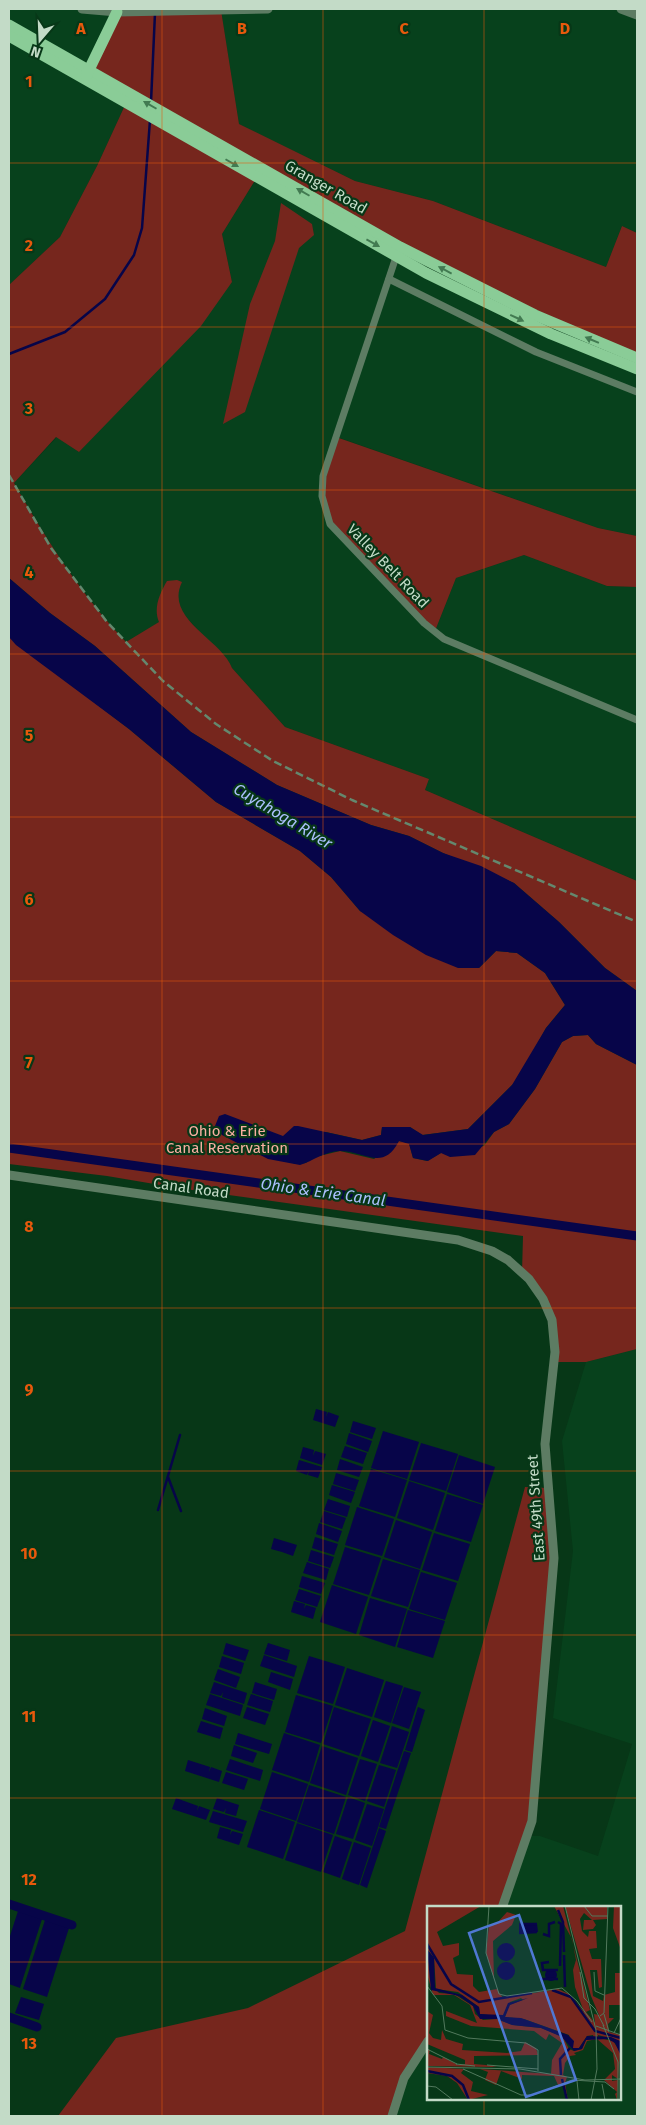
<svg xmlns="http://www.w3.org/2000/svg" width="646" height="2125" font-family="'Fira Sans',sans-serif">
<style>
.built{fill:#07411c}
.green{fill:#76261d}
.water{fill:#070549}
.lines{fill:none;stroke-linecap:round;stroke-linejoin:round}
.stream{stroke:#070549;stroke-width:2.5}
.canal{stroke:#070549;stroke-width:9}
.minor{stroke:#5d7c63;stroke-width:7}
.tertiary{stroke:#5d7c63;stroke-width:9}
.primary{stroke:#8acc97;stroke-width:11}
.rail{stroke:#64886e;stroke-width:2.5;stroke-dasharray:8 4;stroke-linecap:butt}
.oneway{fill:#427a51}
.grid{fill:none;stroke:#e8590c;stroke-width:1;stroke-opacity:0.55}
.labels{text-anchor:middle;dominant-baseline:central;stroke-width:4.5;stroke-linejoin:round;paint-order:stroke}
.street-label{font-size:15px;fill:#c3dbc7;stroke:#073717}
.park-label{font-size:15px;fill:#f8afa2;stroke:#073717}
.water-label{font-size:16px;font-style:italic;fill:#abbffc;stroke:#073717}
.inset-river{fill:none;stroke:#070549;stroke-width:2.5}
.inset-road{fill:none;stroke:#52795d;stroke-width:1}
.view{fill:#4f78d3;fill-opacity:0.15;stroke:#4f78d3;stroke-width:2.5}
.inset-edge{fill:none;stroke:#c3dbc7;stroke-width:2.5}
.grid-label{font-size:16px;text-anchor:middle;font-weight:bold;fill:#e8590c;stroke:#073717;stroke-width:4.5;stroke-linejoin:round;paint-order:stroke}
</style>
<rect width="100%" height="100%" fill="#073717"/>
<g class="built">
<path d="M 9,9 L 141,9 L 126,103 L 97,166 L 60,237 L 9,285 Z"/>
<path d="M 177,9 L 637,9 L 637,233 L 622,226 L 606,267 L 433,201 L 355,181 L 275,142 L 239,124 L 221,11 Z"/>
<path d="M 257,177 L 426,273 L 637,369 L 637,536 L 598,528 L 337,437 L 435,631 L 456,578 L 524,555 L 607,586 L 637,587 L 637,881 L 425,790 L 429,779 L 285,727 L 180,610 L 126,642 L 107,622 L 57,555 L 14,483 L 57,437 L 79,452 L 232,282 L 222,234 Z"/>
<path d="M 637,1349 L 637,2116 L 392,2116 L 404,2078 L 428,2041 L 428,2099 L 620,2099 L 620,1908 L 501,1907 L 527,1836 L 540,1836 L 598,1856 L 632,1744 L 553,1718 L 573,1551 L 562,1441 L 586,1362 Z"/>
</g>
<g class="green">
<path d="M 221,10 L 239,124 L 355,181 L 433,201 L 606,267 L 622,226 L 637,233 L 637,358 L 257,177 L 222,234 L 232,282 L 201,326 L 79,452 L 56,437 L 14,483 C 46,539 81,595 126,642 L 159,622 C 153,608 160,593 167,581 L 177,580 L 182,582 C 164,619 221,639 232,668 L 285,727 L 429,779 L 425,790 L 637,881 L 637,991 L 605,968 L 559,922 L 514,883 L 443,853 L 409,836 L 371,825 L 277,785 L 191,732 L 95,646 L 50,613 L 9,578 L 9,285 L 60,237 L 97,166 L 126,103 L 89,69 L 117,12 Z"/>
<path d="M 281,203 L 312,224 L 314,235 L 299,248 L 245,412 L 223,424 L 250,304 L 275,241 Z"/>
<path d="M 336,437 L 598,528 L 637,536 L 637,587 L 607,586 L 524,555 L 456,578 L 435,631 C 412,609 329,535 325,509 C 321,481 328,463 336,437 Z"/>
<path d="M 9,637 L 129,729 L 216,802 L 300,851 L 331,877 L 360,911 L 479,968 L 496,951 L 517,953 L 545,973 L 565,1005 L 546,1028 L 518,1079 L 468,1129 L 422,1135 L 410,1127 L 382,1127 L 381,1135 L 362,1140 L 326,1132 L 283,1161 L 297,1164 L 306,1163 L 311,1158 L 340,1151 L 374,1159 L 399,1141 L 409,1143 L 413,1158 L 427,1161 L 441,1153 L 484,1146 L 494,1132 L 509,1124 L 535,1089 L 562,1042 L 573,1036 L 588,1035 L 596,1044 L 637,1065 L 637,1349 L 586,1362 L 555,1362 L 552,1320 L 522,1273 L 523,1236 L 178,1188 L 107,1176 L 9,1164 Z"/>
<path d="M 525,1487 L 548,1488 L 554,1558 L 532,1821 L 501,1907 L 428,1908 L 428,2041 L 404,2078 L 392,2116 L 58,2116 L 116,2038 L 248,2008 L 405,1931 Z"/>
</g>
<g class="water">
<path d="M 9,578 L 50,613 L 95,646 L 191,732 L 277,785 L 371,825 L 409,836 L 443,853 L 481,866 L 514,883 L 559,922 L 605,968 L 637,991 L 637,1065 L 596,1044 L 588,1035 L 573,1036 L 562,1042 L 535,1089 L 509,1124 L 494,1132 L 475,1155 L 450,1157 L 441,1153 L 428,1161 L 413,1158 L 409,1144 L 399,1141 C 383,1172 365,1151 340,1151 C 325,1151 313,1161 300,1165 L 268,1159 L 222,1135 L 215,1126 L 219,1116 L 225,1114 L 283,1136 L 294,1126 L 298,1126 L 362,1140 L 381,1135 L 382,1127 L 410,1127 L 423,1135 L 468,1129 L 512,1085 L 546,1028 L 565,1005 L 545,973 L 517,953 L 496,951 L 479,968 L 458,968 L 426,955 L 393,935 L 360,911 L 331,877 L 300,851 L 216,802 L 129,729 L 16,645 L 9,637 Z"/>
<path d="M 316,1409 L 327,1412 L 326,1417 L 328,1412 L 339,1416 L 335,1427 L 313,1420 Z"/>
<path d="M 353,1421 L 376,1428 L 372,1439 L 350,1432 Z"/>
<path d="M 383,1431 L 419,1442 L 407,1479 L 371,1468 Z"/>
<path d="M 349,1433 L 372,1441 L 368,1452 L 346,1444 Z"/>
<path d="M 421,1443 L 458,1454 L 446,1491 L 409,1480 Z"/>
<path d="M 345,1446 L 367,1453 L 363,1464 L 341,1457 Z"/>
<path d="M 303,1447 L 314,1450 L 313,1456 L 315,1451 L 326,1454 L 322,1465 L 300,1458 Z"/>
<path d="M 459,1455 L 495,1467 L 483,1504 L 447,1492 Z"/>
<path d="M 340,1459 L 363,1467 L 359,1477 L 337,1470 Z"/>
<path d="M 299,1460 L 322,1467 L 318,1478 L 308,1475 L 309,1470 L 307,1475 L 296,1471 Z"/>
<path d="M 371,1469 L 407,1480 L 395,1517 L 359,1506 Z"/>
<path d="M 336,1473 L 359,1480 L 355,1491 L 333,1484 Z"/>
<path d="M 409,1481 L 445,1493 L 433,1530 L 397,1518 Z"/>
<path d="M 332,1485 L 355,1492 L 351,1503 L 329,1495 Z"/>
<path d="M 447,1494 L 483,1505 L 471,1542 L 435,1531 Z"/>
<path d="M 328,1499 L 350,1506 L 347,1517 L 324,1510 Z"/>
<path d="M 357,1507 L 394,1519 L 382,1556 L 345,1545 Z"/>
<path d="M 324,1511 L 346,1518 L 342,1529 L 320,1522 Z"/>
<path d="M 396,1520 L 432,1532 L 420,1569 L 384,1557 Z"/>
<path d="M 319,1523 L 342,1531 L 338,1542 L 316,1534 Z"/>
<path d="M 434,1533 L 470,1544 L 458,1581 L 422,1570 Z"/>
<path d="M 315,1537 L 338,1544 L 334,1555 L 312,1548 Z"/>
<path d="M 274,1538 L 297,1545 L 293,1556 L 282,1552 L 284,1547 L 282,1552 L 271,1549 Z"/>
<path d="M 345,1547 L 381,1558 L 369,1595 L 333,1584 Z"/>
<path d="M 311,1550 L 334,1557 L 330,1568 L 308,1561 Z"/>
<path d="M 383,1559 L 420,1570 L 408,1607 L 371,1596 Z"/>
<path d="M 307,1562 L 329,1569 L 326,1580 L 303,1573 Z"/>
<path d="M 421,1572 L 457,1583 L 445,1620 L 409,1609 Z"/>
<path d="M 302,1576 L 325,1583 L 321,1594 L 299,1587 Z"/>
<path d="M 332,1585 L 368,1597 L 356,1634 L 320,1622 Z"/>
<path d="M 299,1589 L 321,1596 L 317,1607 L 295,1600 Z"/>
<path d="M 370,1598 L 407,1609 L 395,1647 L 359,1635 Z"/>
<path d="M 294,1601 L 305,1604 L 304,1609 L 306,1605 L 316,1608 L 313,1619 L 291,1612 Z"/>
<path d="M 408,1610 L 445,1621 L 433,1658 L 397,1647 Z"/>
<path d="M 226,1643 L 249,1650 L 245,1661 L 223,1654 Z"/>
<path d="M 268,1643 L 290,1650 L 287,1661 L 264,1654 Z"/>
<path d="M 264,1655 L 297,1666 L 294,1677 L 260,1666 Z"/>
<path d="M 222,1656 L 244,1663 L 241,1674 L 219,1667 Z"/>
<path d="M 309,1656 L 345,1667 L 333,1704 L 297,1693 Z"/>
<path d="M 347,1668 L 384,1680 L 372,1717 L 335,1705 Z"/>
<path d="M 218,1669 L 240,1677 L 236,1688 L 214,1680 Z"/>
<path d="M 271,1672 L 293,1679 L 290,1690 L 268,1682 Z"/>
<path d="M 386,1681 L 403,1686 L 391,1723 L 374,1717 Z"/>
<path d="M 214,1682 L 247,1693 L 244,1704 L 222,1697 L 223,1692 L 221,1696 L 210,1693 Z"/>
<path d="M 255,1682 L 277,1689 L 274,1700 L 252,1693 Z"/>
<path d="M 404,1687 L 421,1692 L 409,1729 L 392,1723 Z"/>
<path d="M 210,1694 L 243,1705 L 240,1716 L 206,1705 Z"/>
<path d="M 251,1694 L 273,1701 L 270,1712 L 247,1705 Z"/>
<path d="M 296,1695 L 333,1706 L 321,1743 L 285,1732 Z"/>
<path d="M 247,1707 L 269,1714 L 265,1725 L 243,1718 Z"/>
<path d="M 334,1707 L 371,1719 L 359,1756 L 323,1744 Z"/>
<path d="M 418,1707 L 425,1710 L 412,1752 L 405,1750 Z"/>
<path d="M 205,1708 L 227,1716 L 224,1726 L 202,1719 Z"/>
<path d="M 373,1720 L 390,1726 L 378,1762 L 361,1756 Z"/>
<path d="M 201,1721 L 223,1728 L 220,1739 L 197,1732 Z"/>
<path d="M 392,1726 L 409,1732 L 397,1768 L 380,1763 Z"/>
<path d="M 238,1733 L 272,1744 L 269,1754 L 235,1744 Z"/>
<path d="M 284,1733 L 320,1745 L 309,1782 L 272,1770 Z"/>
<path d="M 234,1745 L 257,1753 L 253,1763 L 231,1756 Z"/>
<path d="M 322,1746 L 358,1758 L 346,1795 L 310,1783 Z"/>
<path d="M 404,1751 L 411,1753 L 386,1829 L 379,1827 Z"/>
<path d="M 230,1759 L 263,1770 L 260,1781 L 226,1770 Z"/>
<path d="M 360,1759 L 377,1764 L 365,1801 L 348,1795 Z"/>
<path d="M 188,1760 L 210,1767 L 209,1772 L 211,1767 L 222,1771 L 219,1782 L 185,1771 Z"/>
<path d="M 379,1765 L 396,1770 L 384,1807 L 367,1801 Z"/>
<path d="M 226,1772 L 248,1779 L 244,1790 L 222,1783 Z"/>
<path d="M 272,1772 L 308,1784 L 296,1821 L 260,1809 Z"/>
<path d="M 309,1785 L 346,1797 L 334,1834 L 297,1822 Z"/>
<path d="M 348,1797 L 365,1803 L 353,1839 L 336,1834 Z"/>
<path d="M 176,1798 L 198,1806 L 197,1811 L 199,1806 L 210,1810 L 206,1820 L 172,1809 Z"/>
<path d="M 217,1798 L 239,1805 L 236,1816 L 225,1813 L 226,1808 L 224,1812 L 213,1809 Z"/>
<path d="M 367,1804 L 384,1809 L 372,1846 L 355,1840 Z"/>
<path d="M 259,1810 L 295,1822 L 283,1859 L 247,1847 Z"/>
<path d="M 213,1811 L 247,1821 L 243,1832 L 209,1822 Z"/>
<path d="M 297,1823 L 333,1835 L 321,1872 L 285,1860 Z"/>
<path d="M 220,1827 L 231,1830 L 230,1835 L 232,1831 L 243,1834 L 239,1845 L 217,1838 Z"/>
<path d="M 379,1828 L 386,1831 L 367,1888 L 360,1885 Z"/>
<path d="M 335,1836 L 352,1842 L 340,1878 L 323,1872 Z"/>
<path d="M 354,1842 L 371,1848 L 359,1885 L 342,1879 Z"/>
<path d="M 18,1911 L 42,1919 L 20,1988 L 9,1984 L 9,1939 Z"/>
<path d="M 45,1920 L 69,1928 L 47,1997 L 23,1989 Z"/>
<path d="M 21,1997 L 44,2004 L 39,2020 L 15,2013 Z"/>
</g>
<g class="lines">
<g class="stream">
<path d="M 151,102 L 155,13"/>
<path d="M 9,354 L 65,332 L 105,299 L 134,255 L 142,228 L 150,120"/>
<path d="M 168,1477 L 181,1511"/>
<path d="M 158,1510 L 180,1435"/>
</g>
<g class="canal">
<path d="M 9,1148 L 637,1236"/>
<path d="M 9,1904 L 72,1925"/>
<path d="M 9,2017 L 37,2027"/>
</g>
<g class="minor">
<path d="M 397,254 L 323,476 L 322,496 L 330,524 L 424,623 L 444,639 L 637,720"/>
<path d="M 389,279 L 536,352 L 637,392"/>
</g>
<g class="tertiary">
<path d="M 82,9 L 117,12 L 268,9"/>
<path d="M 621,9 L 637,15"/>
<path d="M 9,1175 L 458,1240 L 492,1251 L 508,1260 L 529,1279 L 543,1299 L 552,1320 L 555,1352 L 545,1444 L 554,1558 L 532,1821 L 502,1908"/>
<path d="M 392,2116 L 404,2078 L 428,2041"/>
</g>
<g class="primary">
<path d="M 9,25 L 400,247 L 535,315 L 637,358"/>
<path d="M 9,36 L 426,273 L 551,334 L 637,369"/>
<path d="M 86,76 L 117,12"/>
</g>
<path class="rail" d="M 9,475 L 51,548 L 107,622 L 163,681 L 216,724 L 273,761 L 352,800 L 637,922"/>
</g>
<defs><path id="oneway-solid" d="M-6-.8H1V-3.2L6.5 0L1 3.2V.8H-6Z" transform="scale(1.25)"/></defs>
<g class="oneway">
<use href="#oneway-solid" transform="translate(150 105) rotate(-150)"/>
<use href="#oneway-solid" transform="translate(232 163) rotate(30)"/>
<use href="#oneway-solid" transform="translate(303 192) rotate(-150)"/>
<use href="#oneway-solid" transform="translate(373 243) rotate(29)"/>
<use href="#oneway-solid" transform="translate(445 270) rotate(-152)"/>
<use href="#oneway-solid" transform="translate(517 318) rotate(25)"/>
<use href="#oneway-solid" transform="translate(592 340) rotate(-157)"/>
</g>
<path class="grid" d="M 162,9 L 162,2116M 323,9 L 323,2116M 484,9 L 484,1908M 9,163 L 637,163M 9,327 L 637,327M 9,490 L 637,490M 9,654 L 637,654M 9,817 L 637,817M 9,981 L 637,981M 9,1144 L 637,1144M 9,1308 L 637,1308M 9,1471 L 637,1471M 9,1635 L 637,1635M 9,1798 L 637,1798M 9,1962 L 428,1962M 620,1962 L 637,1962M 484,2099 L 484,2116"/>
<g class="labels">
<g class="street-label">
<text transform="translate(326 187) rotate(30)">Granger Road</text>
<text transform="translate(388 566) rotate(46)">Valley Belt Road</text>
<text transform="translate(191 1188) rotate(8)">Canal Road</text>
<text transform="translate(536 1508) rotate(-94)">East 49th Street</text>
</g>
<g class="park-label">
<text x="227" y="1131">Ohio &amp; Erie<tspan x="227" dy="17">Canal Reservation</tspan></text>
</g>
<g class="water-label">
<text transform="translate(283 816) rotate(31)">Cuyahoga River</text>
<text transform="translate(323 1192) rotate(8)">Ohio &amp; Erie Canal</text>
</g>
</g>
<g transform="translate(427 1906)">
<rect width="194" height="194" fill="#073717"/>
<path d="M 0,0 L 54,0 L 10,26 L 16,40 L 32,37 L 32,49 L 26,52 L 30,68 L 46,69 L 46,80 L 52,86 L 70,83 L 76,92 L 131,83 L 142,88 L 157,106 L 148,81 L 146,64 L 149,54 L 145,33 L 127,0 L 136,0 L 163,104 L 159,106 L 168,117 L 167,108 L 172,109 L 164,90 L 138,0 L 180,0 L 180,13 L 166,14 L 169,19 L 166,23 L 156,24 L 157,14 L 165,14 L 157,7 L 153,13 L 155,25 L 161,31 L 162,25 L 169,25 L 170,42 L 162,43 L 165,53 L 174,53 L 175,81 L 172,82 L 170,64 L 163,64 L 166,90 L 176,95 L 177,89 L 188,86 L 188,67 L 194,67 L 194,99 L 182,99 L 182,112 L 187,112 L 181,118 L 182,126 L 194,129 L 194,139 L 193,135 L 171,129 L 171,132 L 186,135 L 193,145 L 191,173 L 185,169 L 185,175 L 191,174 L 190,194 L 188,188 L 190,186 L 177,174 L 188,163 L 186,147 L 170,133 L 160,135 L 156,144 L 147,147 L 149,149 L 143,150 L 138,157 L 136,169 L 140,171 L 138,177 L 141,194 L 135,178 L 131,179 L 127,170 L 95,169 L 95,173 L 74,165 L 69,179 L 58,174 L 61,166 L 53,163 L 124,168 L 125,154 L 135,137 L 122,128 L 119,134 L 107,125 L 44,120 L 19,110 L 19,105 L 50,117 L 43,99 L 27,89 L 6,89 L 0,68 L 0,47 L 3,52 L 4,78 L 12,87 L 27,88 L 46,100 L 48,108 L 56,114 L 70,113 L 86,119 L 114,122 L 136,131 L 142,143 L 147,145 L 155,143 L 159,134 L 167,132 L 166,129 L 160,130 L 152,142 L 146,142 L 142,129 L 97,113 L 78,111 L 82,99 L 96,94 L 94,92 L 83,96 L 77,109 L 61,109 L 53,108 L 52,101 L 31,86 L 9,83 L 7,52 L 0,43 ZM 187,0 L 194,0 L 194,44 L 186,22 ZM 80,6 L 89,9 L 85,19 L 66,35 L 67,73 L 59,47 L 62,19 L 70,17 ZM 0,105 L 6,109 L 2,127 L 6,132 L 14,134 L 15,124 L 19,133 L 36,138 L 35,144 L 80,147 L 94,145 L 98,136 L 109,142 L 111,149 L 47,150 L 47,158 L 70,160 L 65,161 L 0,160 L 0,143 L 3,144 L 2,148 L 15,153 L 16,151 L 31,159 L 38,158 L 38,154 L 0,138 ZM 0,161 L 37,163 L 34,167 L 46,176 L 44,185 L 61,189 L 41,194 L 30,177 L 20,170 L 0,167 Z" fill="#76261d"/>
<path d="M 92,18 L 110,18 L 111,26 L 92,26 ZM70 46a9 9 0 1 1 18 0a9 9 0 1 1-18 0ZM 0,43 L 7,52 L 8,82 L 35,89 L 52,101 L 53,108 L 76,109 L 81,97 L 101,92 L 83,99 L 78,111 L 94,112 L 141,129 L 147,135 L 146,142 L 152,142 L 160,130 L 184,131 L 193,135 L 194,150 L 188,137 L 181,133 L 159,134 L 155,143 L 147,145 L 135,131 L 114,122 L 85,119 L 70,113 L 53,113 L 46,100 L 32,90 L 4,84 ZM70 65a9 9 0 1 1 18 0a9 9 0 1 1-18 0ZM118 69a6 6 0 1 1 12 0a6 6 0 1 1-12 0Z" fill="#070549"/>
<path class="inset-river" d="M 131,4 L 136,16 L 137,46M 131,16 L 134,18 L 133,60M 92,18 L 110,18M 92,27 L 110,26M 116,28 L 122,30 L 122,18 L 128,16M 0,38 L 24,78 L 52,96 L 105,87M 137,49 L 138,81M 122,56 L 115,57 L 116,64 L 131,64M 115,73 L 131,73M 125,84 L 144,91 L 168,125 L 194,132M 0,165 L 25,170 L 36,179 L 42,194M 134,169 L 133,153 L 143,142M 135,173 L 140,194"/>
<path class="inset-road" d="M 62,0 L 59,47 L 72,88 L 80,90 L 135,82 L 150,95 L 165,116M 138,0 L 169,124 L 170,163 L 164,194M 157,0 L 165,10 L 181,10M 153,66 L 157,92 L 168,103 L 177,120M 167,66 L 168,85 L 177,89M 0,80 L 15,100 L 18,124 L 41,132 L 99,137 L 111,144 L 111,165M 177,108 L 182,126M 173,110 L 177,107 L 181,0M 176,119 L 191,156 L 191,194M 169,120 L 194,129M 187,127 L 194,112M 0,143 L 30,158M 29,158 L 48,160M 60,159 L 111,163M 0,161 L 93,163 L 158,174 L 194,173M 36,163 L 94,189 L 106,189 L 145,174 L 178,176 L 187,183M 150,175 L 152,194M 175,178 L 178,194M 0,180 L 9,181 L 26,194"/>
<path class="view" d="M 92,9 L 149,174 L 99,191 L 42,27 Z"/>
<rect width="194" height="194" class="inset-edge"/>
</g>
<g class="grid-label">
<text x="81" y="34">A</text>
<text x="242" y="34">B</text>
<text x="404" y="34">C</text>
<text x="565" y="34">D</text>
<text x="29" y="87">1</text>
<text x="29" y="251">2</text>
<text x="29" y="414">3</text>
<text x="29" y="578">4</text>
<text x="29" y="741">5</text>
<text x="29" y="905">6</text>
<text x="29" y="1068">7</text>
<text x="29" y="1232">8</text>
<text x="29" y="1395">9</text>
<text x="29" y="1559">10</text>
<text x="29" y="1722">11</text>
<text x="29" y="1885">12</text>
<text x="29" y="2049">13</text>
</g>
<rect width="646" height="2125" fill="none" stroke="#c3dbc7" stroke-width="20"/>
<g transform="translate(40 40) rotate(199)" stroke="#073717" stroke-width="4" paint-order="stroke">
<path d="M0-4L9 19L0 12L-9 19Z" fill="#c3dbc7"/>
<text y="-8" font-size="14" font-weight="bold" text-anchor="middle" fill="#c3dbc7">N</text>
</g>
</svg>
